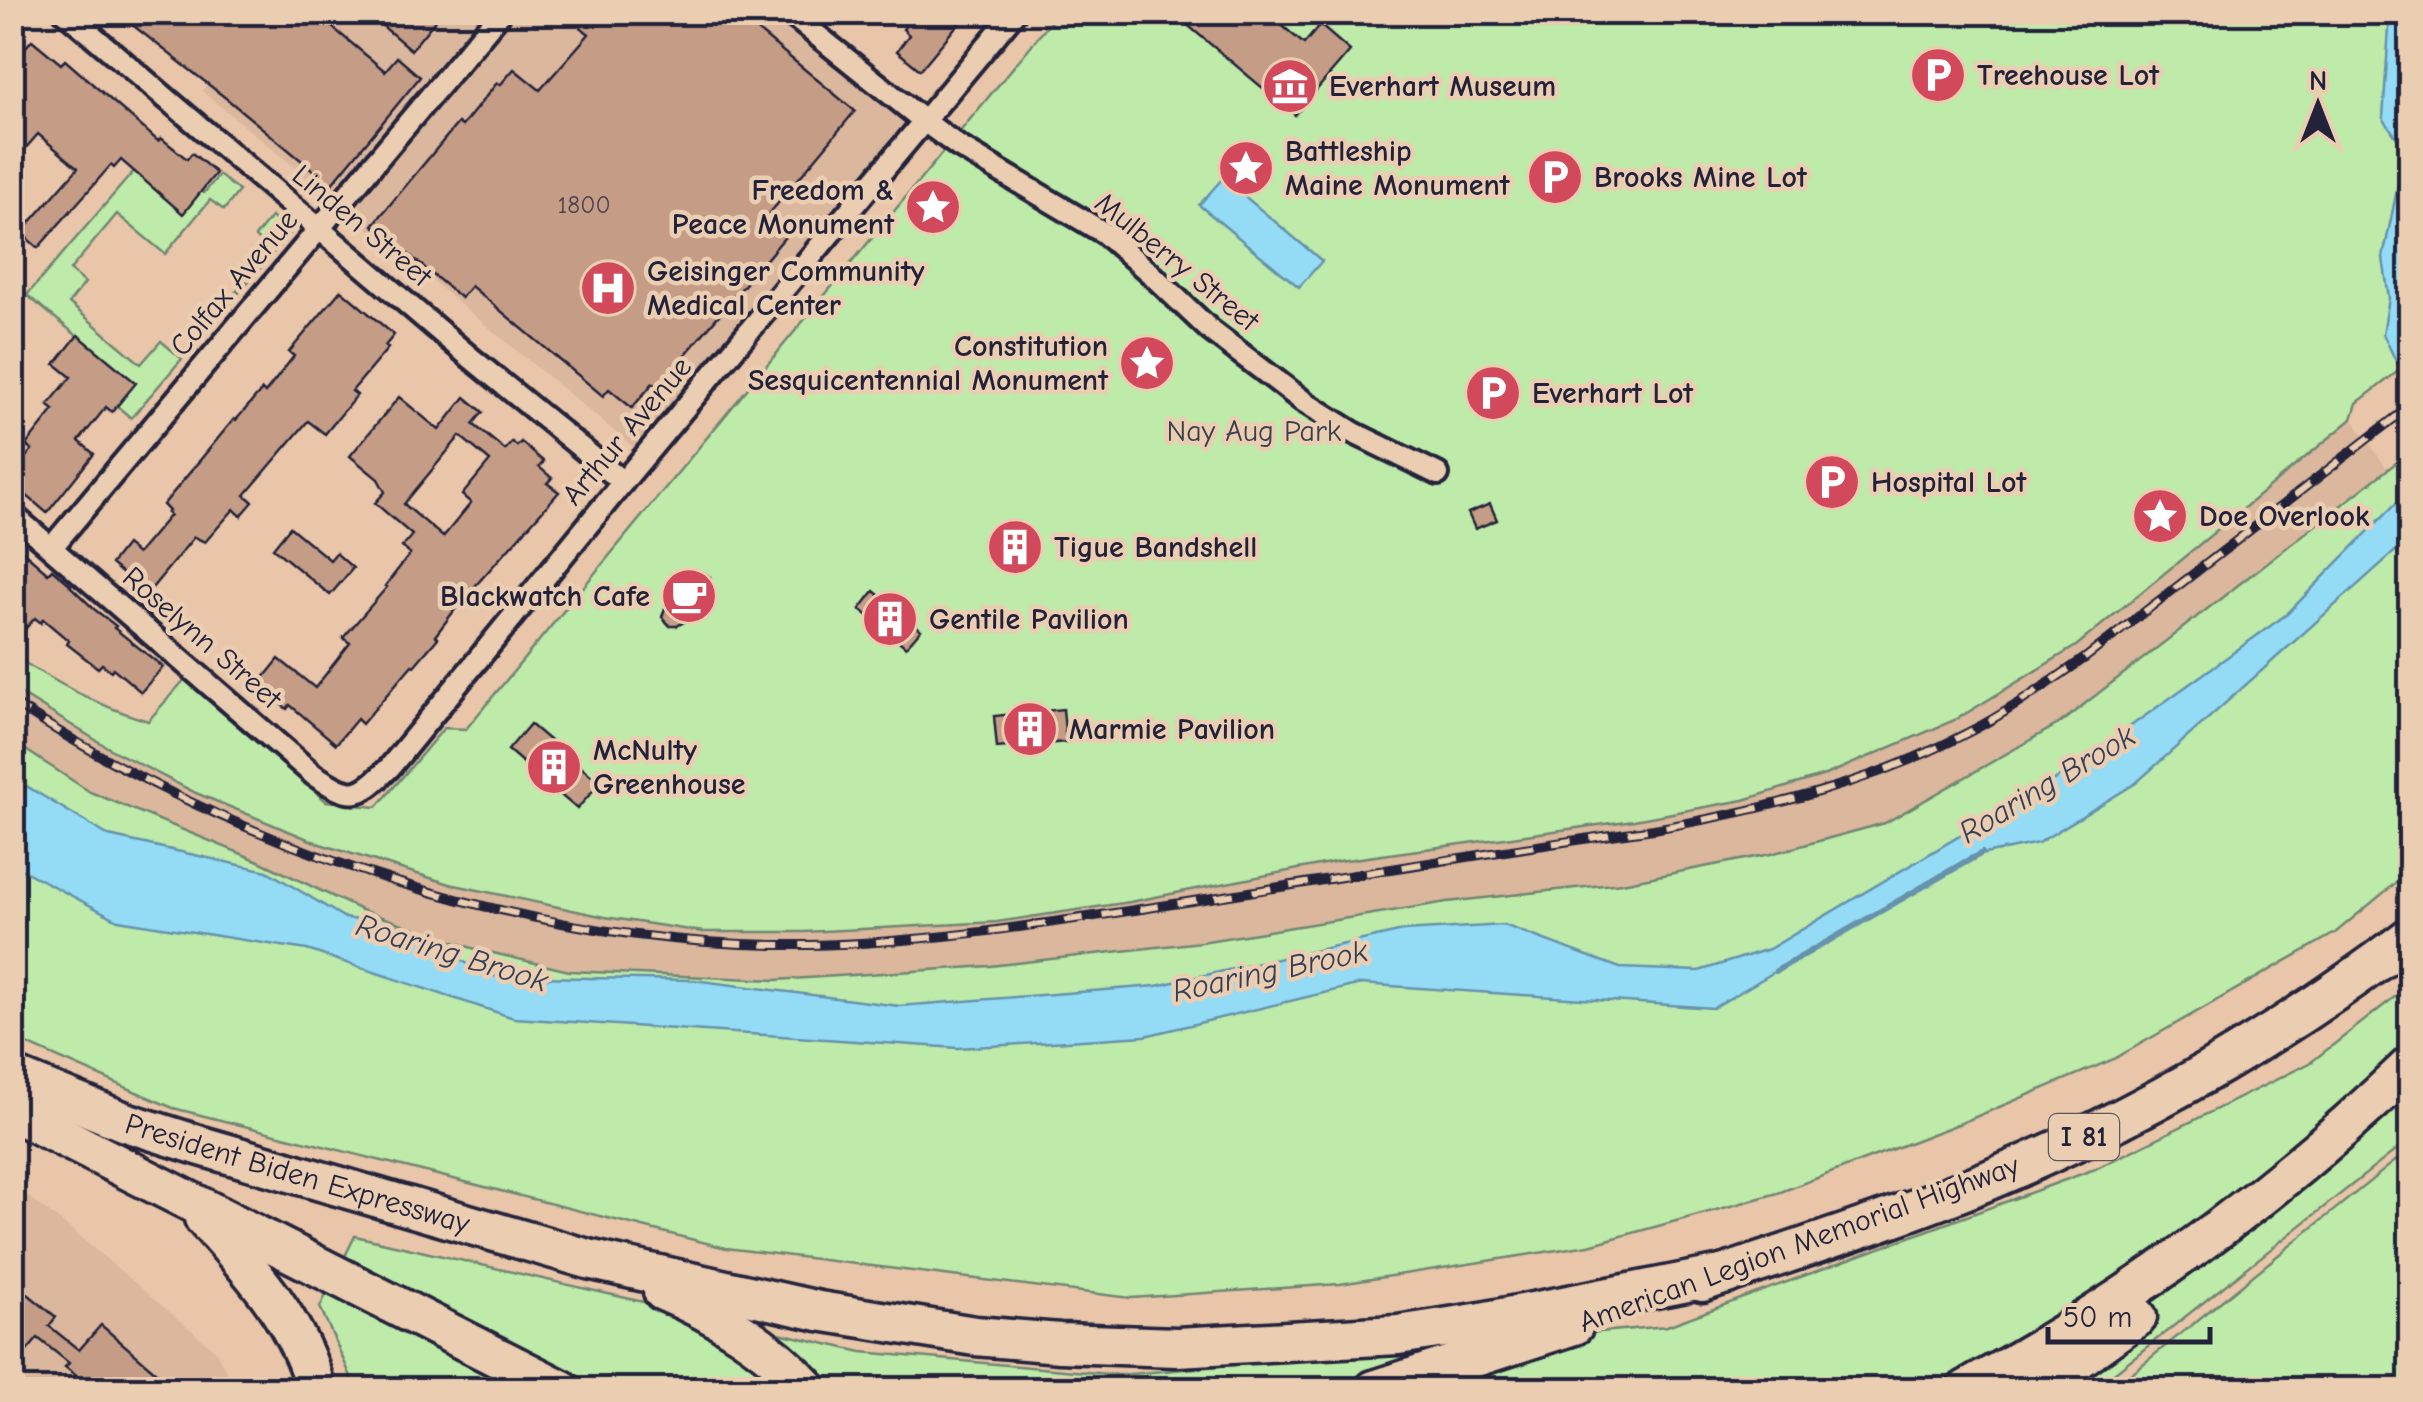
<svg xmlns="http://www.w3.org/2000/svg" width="2423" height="1402" font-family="'Comic Neue',sans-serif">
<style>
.built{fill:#dab79d}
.green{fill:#beeba9;stroke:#708672;stroke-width:2.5}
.water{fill:#94dcf6;stroke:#6692ab;stroke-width:2.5}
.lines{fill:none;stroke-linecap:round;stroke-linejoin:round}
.stream{stroke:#6692ab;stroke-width:6}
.building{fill:#c59d87;stroke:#22223b;stroke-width:2.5;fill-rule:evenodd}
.minor-casing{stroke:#22223b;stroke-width:28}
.motorway-casing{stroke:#22223b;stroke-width:45}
.minor{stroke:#ebcdb1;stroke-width:20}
.motorway{stroke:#ebcdb1;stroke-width:38}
.rail-casing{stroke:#22223b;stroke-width:10}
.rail{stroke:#ebcdb1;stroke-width:6;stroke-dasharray:19;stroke-linecap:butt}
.labels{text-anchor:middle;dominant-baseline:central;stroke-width:9;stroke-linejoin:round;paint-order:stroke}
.number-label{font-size:25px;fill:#4b414e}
.shield{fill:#ebcdb1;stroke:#5e555e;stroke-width:2.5}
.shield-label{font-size:28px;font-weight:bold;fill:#22223b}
.poi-label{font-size:30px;font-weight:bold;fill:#22223b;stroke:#ebcdb1;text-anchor:start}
.street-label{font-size:30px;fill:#22223b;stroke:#ebcdb1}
.park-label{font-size:30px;fill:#39404c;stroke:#ebcdb1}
.water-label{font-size:32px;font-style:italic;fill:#333e57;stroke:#ebcdb1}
</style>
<rect width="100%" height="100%" fill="#e9c6a9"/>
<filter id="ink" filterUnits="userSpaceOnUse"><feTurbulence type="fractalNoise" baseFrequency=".01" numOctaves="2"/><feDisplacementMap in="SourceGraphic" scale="20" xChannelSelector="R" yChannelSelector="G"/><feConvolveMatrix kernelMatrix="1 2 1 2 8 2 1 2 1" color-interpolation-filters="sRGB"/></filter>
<g filter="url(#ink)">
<g class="built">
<path d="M 266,13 L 773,13 L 912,127 L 637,450 L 202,91 Z"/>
<path d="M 2352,419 L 2388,470 L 2060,723 L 1885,823 L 1778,852 L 1622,883 L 1447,902 L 1201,942 L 990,966 L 776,980 L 569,971 L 472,948 L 361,910 L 259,861 L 90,792 L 13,741 L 12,689 L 112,750 L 196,793 L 320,844 L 450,884 L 703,932 L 804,932 L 997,922 L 1130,902 L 1339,861 L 1634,820 L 1743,800 L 1828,774 L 1957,719 L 2076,646 Z"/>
<path d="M 12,1184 L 74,1232 L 215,1350 L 235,1389 L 13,1389 Z"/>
</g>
<g class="green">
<path d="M 1058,13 L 2410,13 L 2410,362 L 2357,403 L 2352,419 L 2076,646 L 1957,719 L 1828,774 L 1744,800 L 1634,820 L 1339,861 L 1130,902 L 997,922 L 804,932 L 703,932 L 605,917 L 450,884 L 320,844 L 196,793 L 112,750 L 13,689 L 12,655 C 59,684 95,705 148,721 L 186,678 L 326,801 L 334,802 L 336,799 L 354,805 L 377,807 L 444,728 L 466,729 Z"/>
<path d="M 134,171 L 183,213 L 201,191 L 204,193 L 219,175 L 239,191 L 224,210 L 210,200 L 165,254 L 117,214 L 70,270 L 85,283 L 69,303 L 141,364 L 161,341 L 181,358 L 270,251 L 255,237 L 271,217 L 291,232 L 131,418 L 117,406 L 135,383 L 27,295 Z"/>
<path d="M 2410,452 L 2410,871 L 2335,933 L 2114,1059 L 1961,1123 L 1778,1193 L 1589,1245 L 1340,1284 L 1131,1298 L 726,1248 L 173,1108 L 13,1038 L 12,741 L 90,792 L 259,861 L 361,910 L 472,948 L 569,971 L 776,980 L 990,966 L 1201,942 L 1447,902 L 1622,883 L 1771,854 L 1885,823 L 2060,723 Z"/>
<path d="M 2410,985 L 2410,1139 L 2114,1373 L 2087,1389 L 357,1390 L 320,1307 L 355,1236 L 862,1352 L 1119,1375 L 1667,1326 L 2095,1169 L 2310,1063 Z"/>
<path d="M 2410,1149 L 2410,1389 L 2108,1389 L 2122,1381 Z"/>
</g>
<g class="water">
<path d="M 2390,13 L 2410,13 L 2410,390 L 2383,334 L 2389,298 L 2383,258 L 2405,150 L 2383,118 Z"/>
<path d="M 1223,178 L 1322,261 L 1299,287 L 1199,205 Z"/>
<path d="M 2410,489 L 2410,538 L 2136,783 L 2038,843 L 1970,857 L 1713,1008 L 1361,984 L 1145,1036 L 958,1048 L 514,1018 L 307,950 L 118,920 L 13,865 L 13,778 L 109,836 L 267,871 L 345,918 L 399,926 L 490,976 L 693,980 L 899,1006 L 1156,986 L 1403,931 L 1504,925 L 1620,968 L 1699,971 L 1769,949 L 2064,774 L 2287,614 Z"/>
</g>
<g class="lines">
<path class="stream" d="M 1776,971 L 1982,853"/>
</g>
<g class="building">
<path d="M 116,12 L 314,12 L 385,71 L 397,57 L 420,77 L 331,185 L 227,99 Z"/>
<path d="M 366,12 L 442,12 L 411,50 Z"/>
<path d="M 562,12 L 735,12 L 855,111 L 769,214 L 790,231 L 658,387 L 653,383 L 632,408 L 609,389 L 603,396 L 471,286 L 461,298 L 373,225 L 458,123 L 462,126 L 497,83 L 500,85 L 514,69 L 540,90 L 589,34 Z"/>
<path d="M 928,12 L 968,12 L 920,70 L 897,51 L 909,35 L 903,29 L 915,14 L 923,19 Z"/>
<path d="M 1172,12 L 1240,12 L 1254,24 L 1266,12 L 1304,44 L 1320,25 L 1350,51 L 1295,115 Z"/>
<path d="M 32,40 L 61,64 L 65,60 L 158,141 L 161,138 L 187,159 L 192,153 L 216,173 L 183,214 L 121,160 L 114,168 L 111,165 L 38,248 L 21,233 L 78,168 L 38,134 L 12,164 L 12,63 Z"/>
<path d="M 341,290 L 394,335 L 385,346 L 388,348 L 352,391 L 357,395 L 325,434 L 308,421 L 245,495 L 253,502 L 241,516 L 234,509 L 205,542 L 194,537 L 147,594 L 111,564 L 126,545 L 137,554 L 170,515 L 167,513 L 169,511 L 163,505 L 234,419 L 236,420 L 262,390 L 265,393 L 294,356 L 289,352 Z"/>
<path d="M 78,335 L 136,383 L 112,412 L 106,407 L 79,441 L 94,454 L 47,513 L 12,483 L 12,473 L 32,450 L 26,445 L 54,410 L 48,405 L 71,377 L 55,364 Z"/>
<path d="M 399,397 L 439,430 L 465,397 L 483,412 L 473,424 L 505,450 L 512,442 L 517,446 L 521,442 L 544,462 L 539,467 L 552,478 L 547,483 L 559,492 L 460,603 L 435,636 L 438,638 L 414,666 L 412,665 L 362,724 L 357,719 L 336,744 L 290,705 L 287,709 L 258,685 L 279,659 L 315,688 L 350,643 L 343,638 L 387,587 L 385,586 L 410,554 L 402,547 L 412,535 L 375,503 L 385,492 L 378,479 L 350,456 ZM 460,436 L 490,461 L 462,495 L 471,503 L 443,537 L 404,504 Z"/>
<path d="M 1490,504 L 1497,520 L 1475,529 L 1468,513 Z"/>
<path d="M 290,527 L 330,560 L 336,553 L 353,568 L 330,595 L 273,548 Z"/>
<circle cx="1015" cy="547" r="16"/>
<path d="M 12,542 L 48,573 L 52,569 L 71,585 L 70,586 L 94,609 L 116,626 L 114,628 L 163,667 L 141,692 L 113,668 L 111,671 L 102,664 L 98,668 L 67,644 L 69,641 L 43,619 L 41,623 L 35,618 L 12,644 L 12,621 L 24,607 L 12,597 Z"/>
<path d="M 702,572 L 710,577 L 711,588 L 684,622 L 677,626 L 670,626 L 662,617 L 665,608 L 693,574 Z"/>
<path d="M 874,591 L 921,630 L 906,647 L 860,609 Z"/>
<path d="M 1063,709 L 1066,742 L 997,748 L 994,716 Z"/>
<path d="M 530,724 L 600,783 L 577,809 L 508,750 Z"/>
<path d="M 12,1281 L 56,1317 L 49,1326 L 79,1350 L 101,1325 L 177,1390 L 94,1390 L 65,1367 L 69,1363 L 38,1338 L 12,1369 Z"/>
</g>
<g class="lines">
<g class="minor-casing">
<g id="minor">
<path d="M 65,12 L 471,358 L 623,482"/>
<path d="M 788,12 L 924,121 L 958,146 L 1104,233 L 1150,273 L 1210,330 L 1303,401 L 1354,433 L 1438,474"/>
<path d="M 12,514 L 314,775 C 353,800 358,799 390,767 L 623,482 L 1015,12"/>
<path d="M 52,547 L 501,12"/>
</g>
</g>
<g class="motorway-casing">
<g id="motorway">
<path id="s1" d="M 12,1076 L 125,1122 L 201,1146 L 588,1259 L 819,1311 L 975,1336 L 1060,1343 L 1177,1347 L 1398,1335 L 1482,1322 L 1727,1274"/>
<path d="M 12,1111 L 562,1390"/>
<path d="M 204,1218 C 250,1269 298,1320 316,1390"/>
<path d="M 1702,1282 C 1798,1249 1895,1219 1989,1180 C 2139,1117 2281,1035 2410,937"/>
<path d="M 663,1291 C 716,1313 770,1347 809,1390"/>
<path d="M 1374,1390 L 1574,1325"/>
<path d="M 1966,1390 C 2129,1302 2277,1194 2410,1066"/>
<path d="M 2035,1390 L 2137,1317"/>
</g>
</g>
<use href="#minor" class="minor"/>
<use href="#motorway" class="motorway"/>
<g class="rail-casing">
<path id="rail" d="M 12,702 C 239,851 536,949 809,945 C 923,943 1036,925 1148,908 C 1317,882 1485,852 1654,829 C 1763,810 1870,784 1969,732 C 2010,711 2047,684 2085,658 L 2410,406"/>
</g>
<use href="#rail" class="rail"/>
</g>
</g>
<defs>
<g id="parking-disc" transform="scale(2.875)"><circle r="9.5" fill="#d1495b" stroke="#ebcdb1"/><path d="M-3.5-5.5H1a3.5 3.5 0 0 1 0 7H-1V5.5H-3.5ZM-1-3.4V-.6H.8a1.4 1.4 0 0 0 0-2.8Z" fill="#fff"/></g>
<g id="museum-disc" transform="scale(2.875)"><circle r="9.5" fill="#d1495b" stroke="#ebcdb1"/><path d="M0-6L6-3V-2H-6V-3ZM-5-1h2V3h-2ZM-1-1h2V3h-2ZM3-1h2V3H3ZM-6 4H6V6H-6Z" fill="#fff"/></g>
<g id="sight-disc" transform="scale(2.875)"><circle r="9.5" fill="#d1495b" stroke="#ebcdb1"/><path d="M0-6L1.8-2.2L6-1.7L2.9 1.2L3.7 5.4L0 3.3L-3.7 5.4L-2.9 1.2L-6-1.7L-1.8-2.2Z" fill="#fff"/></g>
<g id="hospital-disc" transform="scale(2.875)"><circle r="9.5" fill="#d1495b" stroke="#ebcdb1"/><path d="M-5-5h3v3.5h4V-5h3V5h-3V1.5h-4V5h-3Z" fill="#fff"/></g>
<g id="building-disc" transform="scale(2.875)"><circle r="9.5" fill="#d1495b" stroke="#ebcdb1"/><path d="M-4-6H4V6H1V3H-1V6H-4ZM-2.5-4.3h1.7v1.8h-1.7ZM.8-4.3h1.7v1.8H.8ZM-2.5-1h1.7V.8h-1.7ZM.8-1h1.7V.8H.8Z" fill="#fff"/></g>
<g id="cafe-disc" transform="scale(2.875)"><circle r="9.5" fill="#d1495b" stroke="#ebcdb1"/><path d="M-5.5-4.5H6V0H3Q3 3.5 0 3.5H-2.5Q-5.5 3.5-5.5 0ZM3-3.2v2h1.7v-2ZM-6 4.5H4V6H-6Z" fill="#fff"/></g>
</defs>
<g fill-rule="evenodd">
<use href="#parking-disc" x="1938" y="75"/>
<use href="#museum-disc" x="1290" y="86"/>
<use href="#sight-disc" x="1246" y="168"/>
<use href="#parking-disc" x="1555" y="177"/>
<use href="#sight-disc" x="933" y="207"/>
<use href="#hospital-disc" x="608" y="288"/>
<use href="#sight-disc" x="1147" y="363"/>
<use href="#parking-disc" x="1493" y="393"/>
<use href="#parking-disc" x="1832" y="482"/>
<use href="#sight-disc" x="2160" y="516"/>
<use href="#building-disc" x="1015" y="547"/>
<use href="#cafe-disc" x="689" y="596"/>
<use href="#building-disc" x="890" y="619"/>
<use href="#building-disc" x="1030" y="729"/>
<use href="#building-disc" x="554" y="767"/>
</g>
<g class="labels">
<g class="number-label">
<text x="584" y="204">1800</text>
</g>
<rect class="shield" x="2049" y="1114" width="70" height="46" rx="8"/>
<g class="shield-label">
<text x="2084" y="1137">I 81</text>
</g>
<g class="poi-label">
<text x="1977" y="75">Treehouse Lot</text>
<text x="1329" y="86">Everhart Museum</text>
<text x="1285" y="151">Battleship<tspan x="1285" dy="34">Maine Monument</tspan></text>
<text x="1594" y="177">Brooks Mine Lot</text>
<text x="894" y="190" text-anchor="end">Freedom &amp;<tspan x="894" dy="34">Peace Monument</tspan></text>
<text x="647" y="271">Geisinger Community<tspan x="647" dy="34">Medical Center</tspan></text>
<text x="1108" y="346" text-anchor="end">Constitution<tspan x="1108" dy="34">Sesquicentennial Monument</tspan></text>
<text x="1532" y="393">Everhart Lot</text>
<text x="1871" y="482">Hospital Lot</text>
<text x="2199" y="516">Doe Overlook</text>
<text x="1054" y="547">Tigue Bandshell</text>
<text x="650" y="596" text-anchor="end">Blackwatch Cafe</text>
<text x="929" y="619">Gentile Pavilion</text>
<text x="1069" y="729">Marmie Pavilion</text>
<text x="593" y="750">McNulty<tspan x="593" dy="34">Greenhouse</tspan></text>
</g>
<g class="street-label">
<text transform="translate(362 226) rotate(40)">Linden Street</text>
<text transform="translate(1177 262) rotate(39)">Mulberry Street</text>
<text transform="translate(234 283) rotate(-50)">Colfax Avenue</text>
<text transform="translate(627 431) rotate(-50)">Arthur Avenue</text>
<text transform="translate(202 638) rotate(41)">Roselynn Street</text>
<text stroke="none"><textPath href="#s1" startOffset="302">President Biden Expressway</textPath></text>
<text transform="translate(1799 1244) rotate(-20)">American Legion Memorial Highway</text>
</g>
<g class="park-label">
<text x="1254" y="431">Nay Aug Park</text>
</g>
<g class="water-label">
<text transform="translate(2047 784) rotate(-31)">Roaring Brook</text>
<text transform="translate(452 953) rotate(17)">Roaring Brook</text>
<text transform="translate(1270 971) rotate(-12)">Roaring Brook</text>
</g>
</g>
<rect width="2423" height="1402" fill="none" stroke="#ebcdb1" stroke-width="50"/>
<rect x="25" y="25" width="2373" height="1352" fill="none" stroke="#22223b" stroke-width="4" filter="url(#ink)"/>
<g transform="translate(2318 105)" stroke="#ebcdb1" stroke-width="8" paint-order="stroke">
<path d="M0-8L18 38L0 25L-18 38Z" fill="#22223b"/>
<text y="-15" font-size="28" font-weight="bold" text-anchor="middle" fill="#22223b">N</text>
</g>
<path d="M2048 1327v15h162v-15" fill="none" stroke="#22223b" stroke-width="5"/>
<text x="2063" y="1327" font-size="30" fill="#22223b" stroke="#ebcdb1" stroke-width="8" paint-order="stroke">50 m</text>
</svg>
